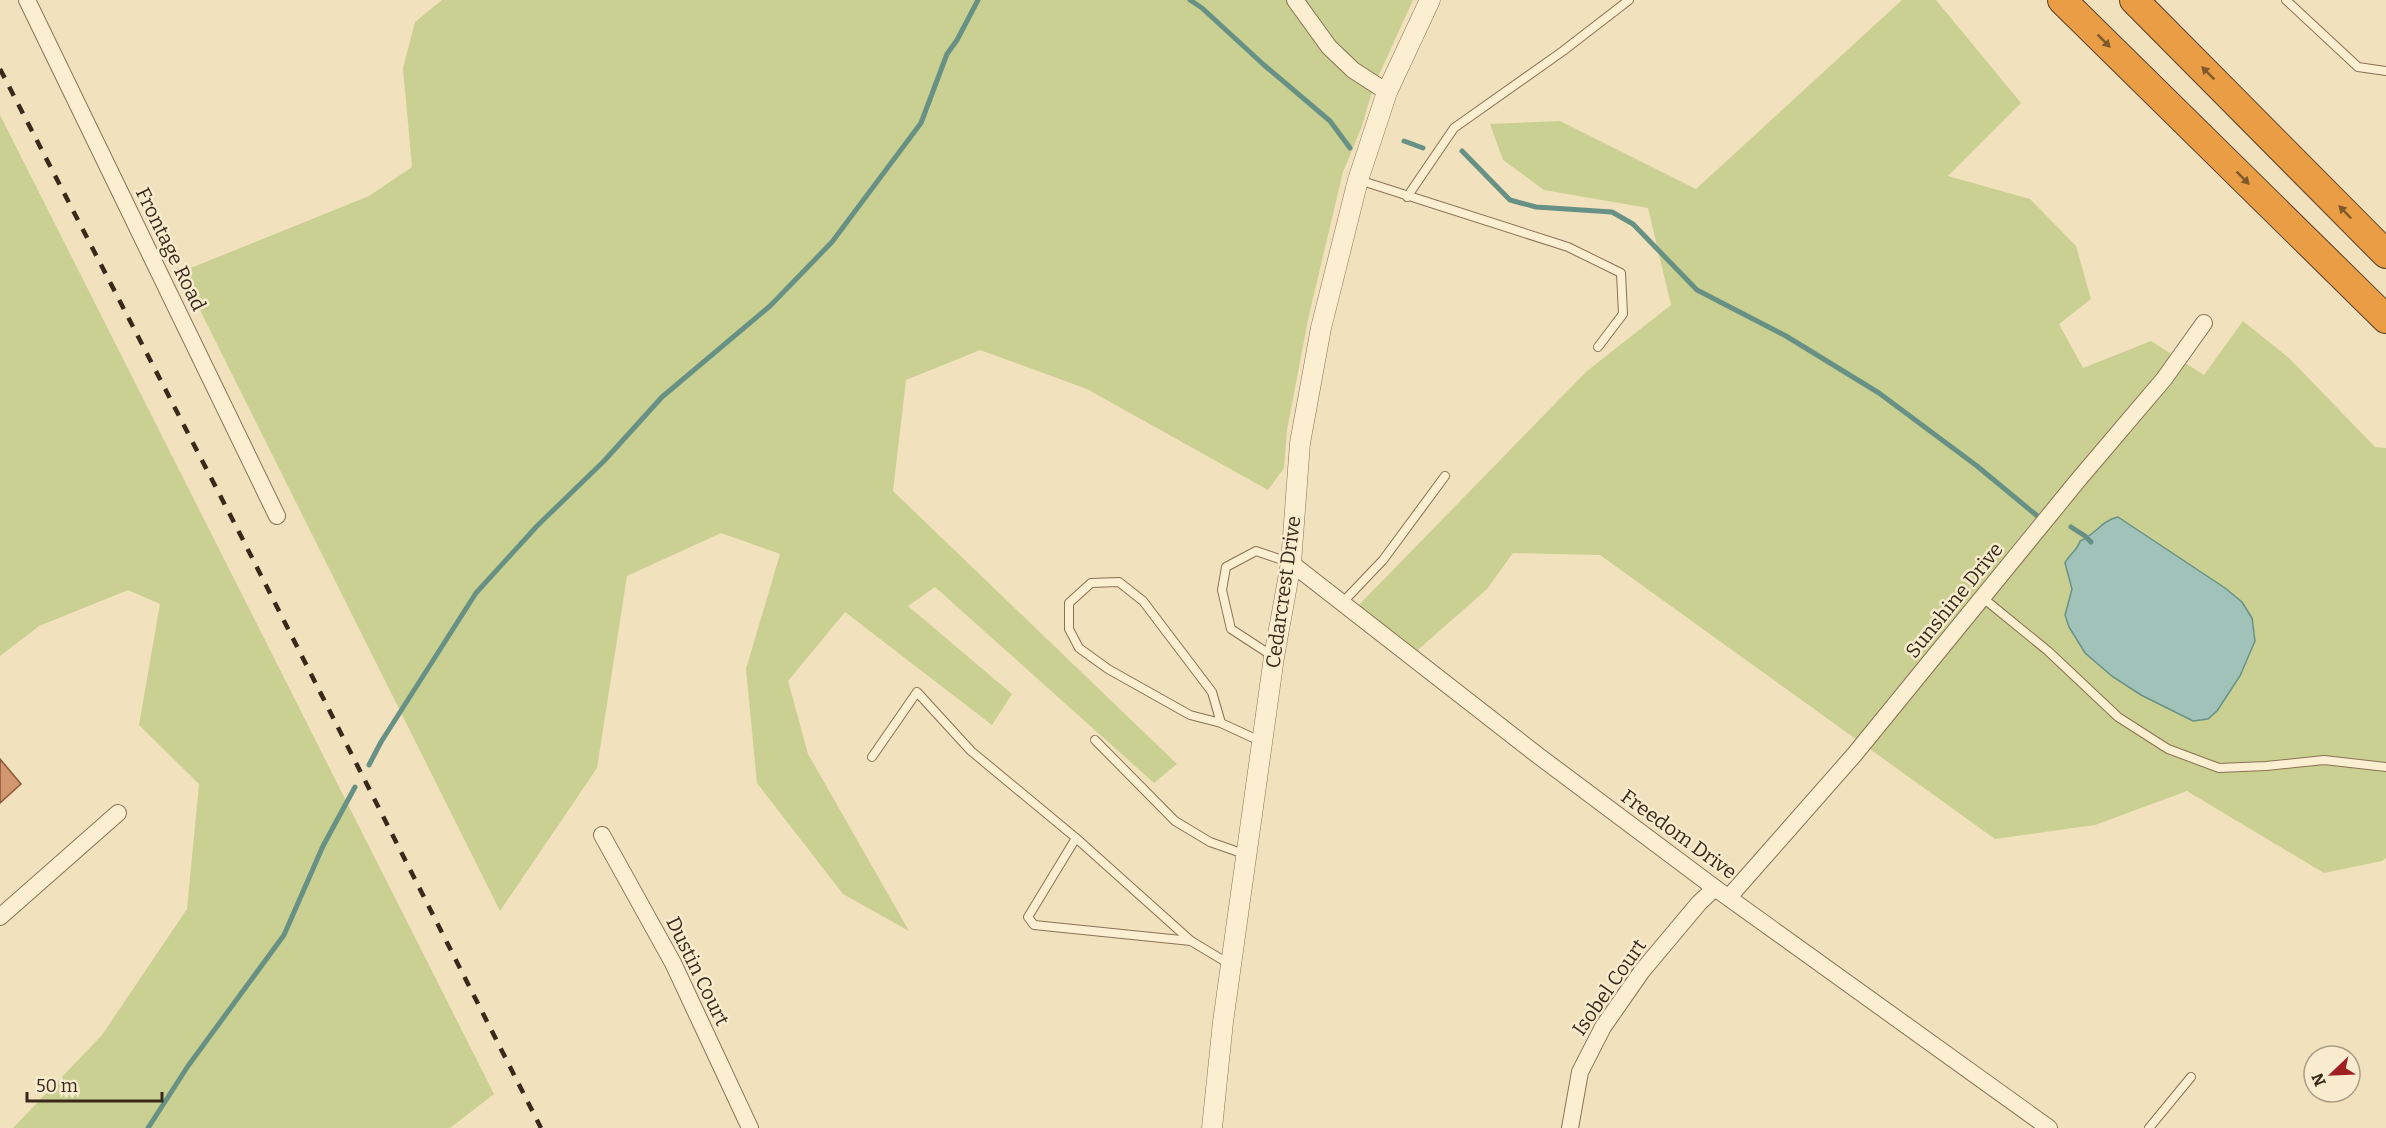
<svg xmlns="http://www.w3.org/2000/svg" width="2386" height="1128" font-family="Bitter,serif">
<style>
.green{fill:#cad091}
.water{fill:#a1c2b8;stroke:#689186;stroke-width:1.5}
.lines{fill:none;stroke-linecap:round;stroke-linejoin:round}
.stream{stroke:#689186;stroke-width:5}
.building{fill:#d39770;stroke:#8c5839;stroke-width:1.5}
.service-casing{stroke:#8b7155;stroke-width:10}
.minor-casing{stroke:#8b7155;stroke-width:18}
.tertiary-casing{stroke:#8b7155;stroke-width:21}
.motorway-casing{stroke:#583e2a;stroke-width:30}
.service{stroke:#fbeed1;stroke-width:8}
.minor{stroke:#fbeed1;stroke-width:16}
.tertiary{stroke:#fbeed1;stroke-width:20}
.motorway{stroke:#e99e46;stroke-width:28}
.rail{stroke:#39291b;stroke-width:4.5;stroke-dasharray:10 10;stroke-linecap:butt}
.oneway{fill:#7f582c}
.labels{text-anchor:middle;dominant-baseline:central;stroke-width:5;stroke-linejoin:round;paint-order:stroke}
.street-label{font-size:20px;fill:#39291b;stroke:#f8ebce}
</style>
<rect width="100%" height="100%" fill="#f1e1bd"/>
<g class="green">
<path d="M 442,0 L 1413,0 L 1373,88 L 1362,126 L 1343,172 L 1309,315 L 1287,430 L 1284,468 L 1268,490 L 1087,389 L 980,350 L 906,380 L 893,491 L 1177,764 L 1154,783 L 935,587 L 908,606 L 1012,694 L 992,725 L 845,612 L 788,681 L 808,754 L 909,931 L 843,894 L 757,783 L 746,669 L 780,554 L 721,533 L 627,576 L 597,768 L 500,911 L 181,272 L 369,196 L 412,167 L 403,68 L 415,22 Z"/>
<path d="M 1902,0 L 1936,0 L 2021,103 L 1948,176 L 2030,199 L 2076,246 L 2091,299 L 2059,324 L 2083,368 L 2151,341 L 2204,375 L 2243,321 L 2289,358 L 2375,447 L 2386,448 L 2386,858 L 2382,861 L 2324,873 L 2187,791 L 2095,825 L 1995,839 L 1600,555 L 1513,553 L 1487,589 L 1411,656 L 1353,611 L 1587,371 L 1671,305 L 1648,208 L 1544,190 L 1503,160 L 1490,124 L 1560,121 L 1696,189 Z"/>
<path d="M 0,115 L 494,1094 L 450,1128 L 13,1128 L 102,1035 L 187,909 L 199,784 L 139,725 L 160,604 L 128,590 L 39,626 L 0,656 Z"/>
</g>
<path class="water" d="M 2118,517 L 2225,588 L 2242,602 L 2252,618 L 2255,641 L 2240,676 L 2217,711 L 2208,719 L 2193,721 L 2141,695 L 2113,677 L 2085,653 L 2069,627 L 2065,615 L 2072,589 L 2065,563 C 2069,554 2078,550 2080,541 C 2095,535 2102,520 2118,517 Z"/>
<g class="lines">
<g class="stream">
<path d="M 1190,0 L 1202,8 L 1264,65 L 1330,121 L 1350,148"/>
<path d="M 1404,141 L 1423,148"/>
<path d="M 1462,151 L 1510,200 L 1536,207 L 1612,212 L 1633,224 L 1697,290 L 1786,336 L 1879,393 L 1977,466 L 2041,519"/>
<path d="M 2071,527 L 2085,536 L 2091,542"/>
<path d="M 369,765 L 381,742 L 476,593 L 537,526 L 604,461 L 662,397 L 770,306 L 832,242 L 921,123 L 947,54 L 957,40 L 978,0"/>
<path d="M 148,1128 L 188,1066 L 284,935 L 323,846 L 355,787"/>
</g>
</g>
<path class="building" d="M 0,759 L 21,784 L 0,803 Z"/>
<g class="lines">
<g class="service-casing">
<g id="service">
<path d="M 2286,0 L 2358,67 L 2386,71"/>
<path d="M 1359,180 L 1568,247 L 1621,273 L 1623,314 L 1598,347"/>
<path d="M 1407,197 L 1454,128 L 1563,51 L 1629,0"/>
<path d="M 1983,598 L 2048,651 L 2118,717 L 2168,749 L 2219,768 L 2266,766 L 2324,760 L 2386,767"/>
<path d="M 1342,603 L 1383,560 L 1445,476"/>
<path d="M 1274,657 L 1231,629 L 1222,590 L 1226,567 L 1256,551 L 1291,563"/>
<path d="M 1221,723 L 1212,692 L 1143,601 L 1119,582 L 1091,583 L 1069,603 L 1069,629 L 1079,648 L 1108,669 L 1190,715 L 1221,723 L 1262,742"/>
<path d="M 1095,740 L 1175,821 L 1210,842 L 1247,855"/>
<path d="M 872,757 L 917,692 L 971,751 L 1076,838 L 1028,917 L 1034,925 L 1191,941 L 1231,965"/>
<path d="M 1076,838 L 1191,941"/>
<path d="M 2149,1128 L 2191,1077"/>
</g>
</g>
<g class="minor-casing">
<g id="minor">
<path d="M 27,0 L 277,516"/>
<path d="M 1295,0 L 1329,47 L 1353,70 L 1387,92"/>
<path d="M 1291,563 L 1540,757 L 1715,888 L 2049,1128"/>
<path d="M 602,835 L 673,963 L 750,1128"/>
<path d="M 1729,897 L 1854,755 L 2079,479 L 2164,379 L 2204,323"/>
<path d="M 0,917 L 118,813"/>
<path d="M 1570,1128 L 1580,1072 L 1603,1027 L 1642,971 L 1699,903 L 1715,888"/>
</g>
</g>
<g class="tertiary-casing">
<path id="tertiary" d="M 1212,1128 L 1223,1022 L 1274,657 L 1291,563 L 1300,443 L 1321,328 L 1358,180 L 1387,92 L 1430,0"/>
</g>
<g class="motorway-casing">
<g id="motorway">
<path d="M 2062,0 L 2386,319"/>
<path d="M 2134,0 L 2386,254"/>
</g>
</g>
<use href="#service" class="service"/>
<use href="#minor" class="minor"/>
<use href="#tertiary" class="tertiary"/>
<use href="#motorway" class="motorway"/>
<path class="rail" d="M 0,69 L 240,534 L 541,1128"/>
</g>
<defs><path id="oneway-solid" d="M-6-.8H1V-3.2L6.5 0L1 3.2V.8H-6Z" transform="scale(1.5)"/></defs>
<g class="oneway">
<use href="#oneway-solid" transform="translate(2104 41) rotate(45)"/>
<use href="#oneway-solid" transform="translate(2208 73) rotate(-135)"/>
<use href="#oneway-solid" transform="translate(2243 178) rotate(45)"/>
<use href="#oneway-solid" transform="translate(2345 212) rotate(-134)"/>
</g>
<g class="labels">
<g class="street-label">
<text transform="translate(171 249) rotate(64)">Frontage Road</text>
<text transform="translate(1283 592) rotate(-82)">Cedarcrest Drive</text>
<text transform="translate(1954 600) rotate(-51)">Sunshine Drive</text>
<text transform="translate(1679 834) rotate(36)">Freedom Drive</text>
<text transform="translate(698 971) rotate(64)">Dustin Court</text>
<text transform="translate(1609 987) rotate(-55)">Isobel Court</text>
</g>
</g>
<g transform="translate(2332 1074) rotate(247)"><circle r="28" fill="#f8ebce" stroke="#ac9d86" stroke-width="1.5"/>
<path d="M0-4.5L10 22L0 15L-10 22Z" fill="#9e2023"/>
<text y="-9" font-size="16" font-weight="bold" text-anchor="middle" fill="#39291b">N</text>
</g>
<path d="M27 1092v9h135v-9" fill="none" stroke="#39291b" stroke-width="3"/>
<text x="36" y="1092" font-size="18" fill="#39291b" stroke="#f8ebce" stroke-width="4.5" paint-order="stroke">50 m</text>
</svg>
